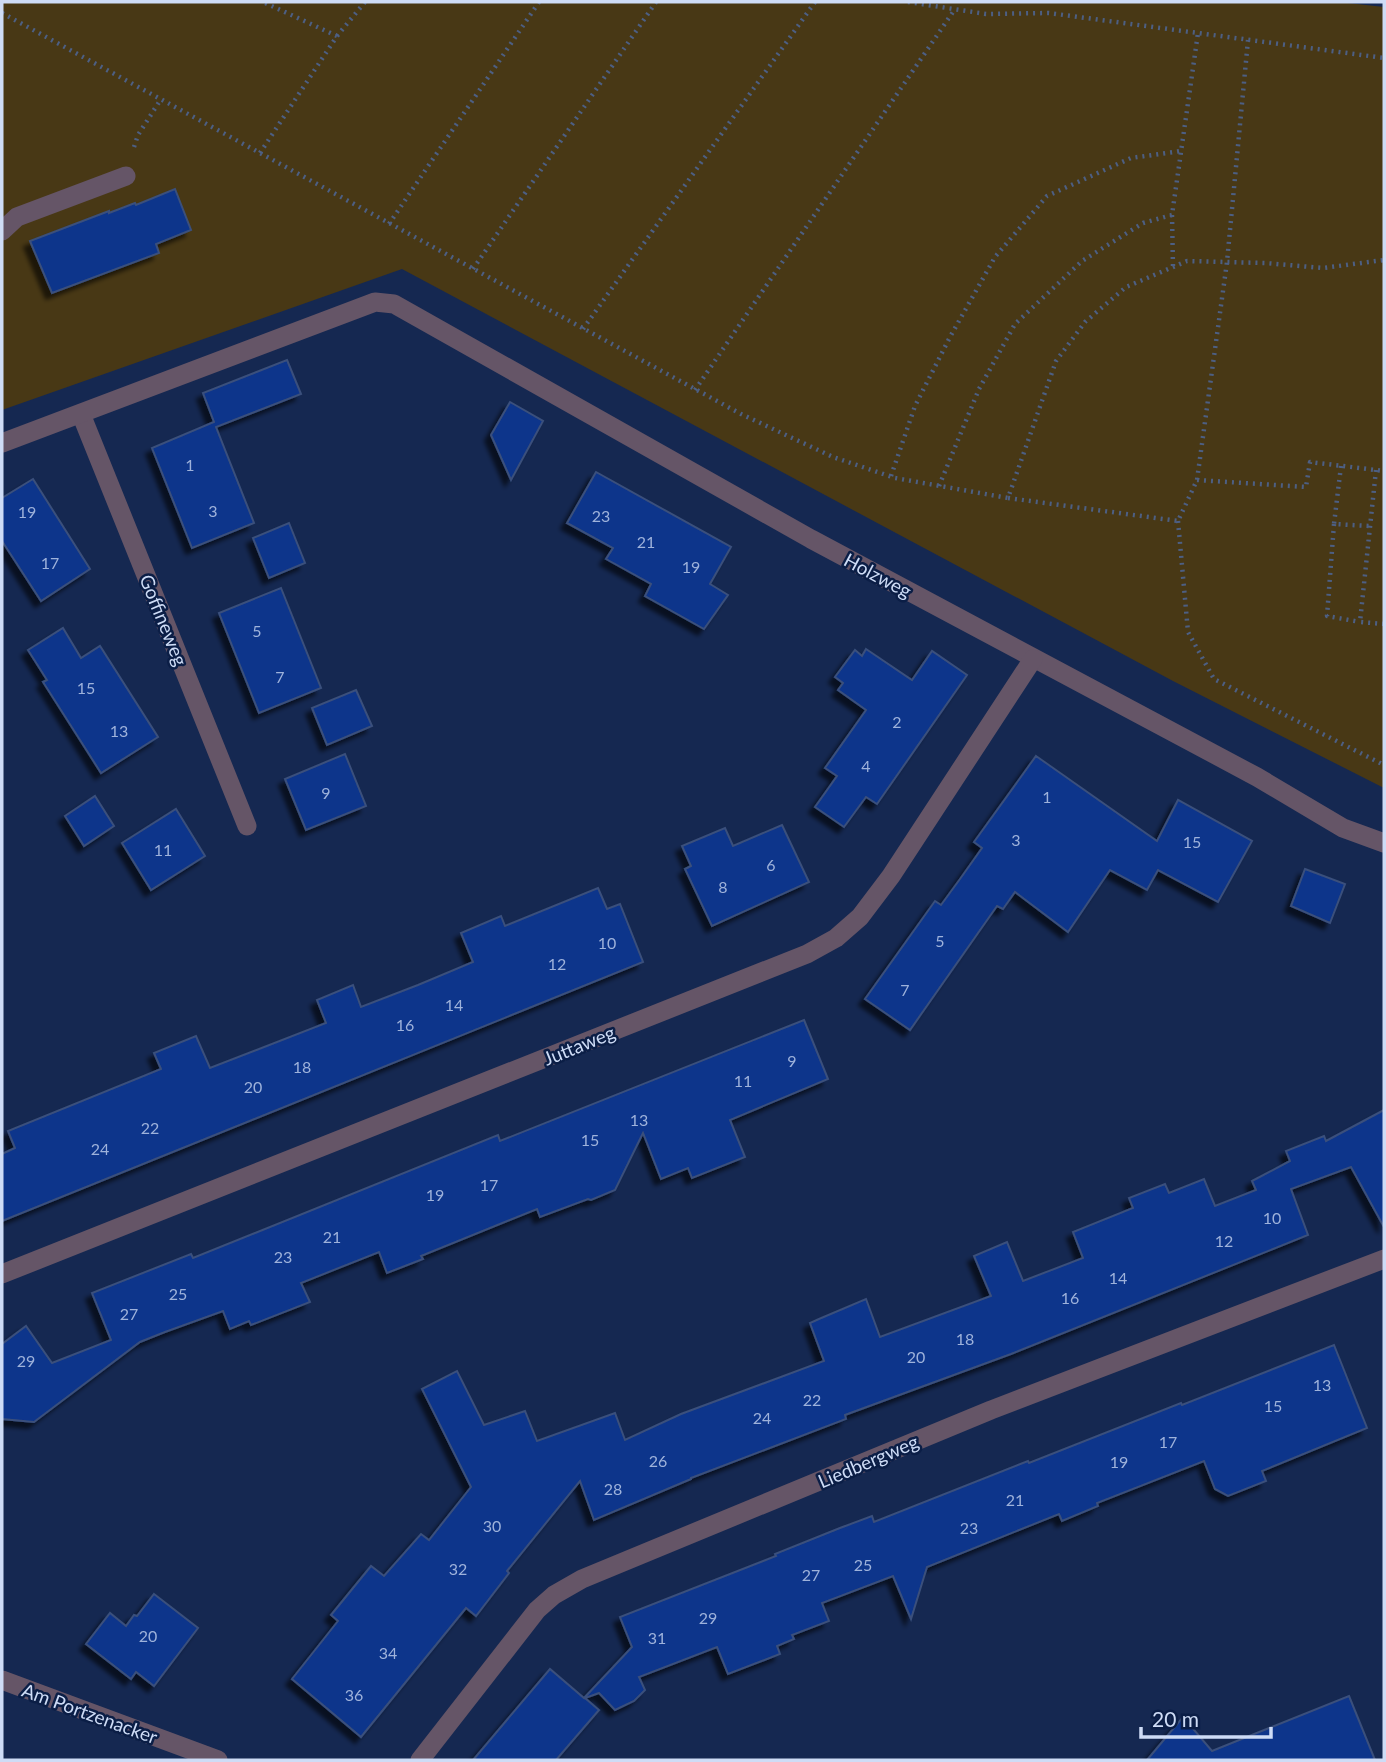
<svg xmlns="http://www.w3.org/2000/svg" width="1386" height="1762" font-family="Lato,sans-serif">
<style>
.green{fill:#483815}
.building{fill:#0c348b;stroke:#3a507c;stroke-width:2;filter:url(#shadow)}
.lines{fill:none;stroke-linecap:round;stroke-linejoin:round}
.path{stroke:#4d5f83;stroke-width:4.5;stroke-dasharray:2 5;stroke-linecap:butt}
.service{stroke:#655567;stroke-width:19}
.minor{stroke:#655567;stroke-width:19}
.labels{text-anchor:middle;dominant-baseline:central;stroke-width:5;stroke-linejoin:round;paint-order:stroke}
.number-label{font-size:16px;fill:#9eb2db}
.street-label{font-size:19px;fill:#cedcf6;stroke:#0b1e46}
</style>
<defs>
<filter id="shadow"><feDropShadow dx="-6" dy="6" stdDeviation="2" flood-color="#0009"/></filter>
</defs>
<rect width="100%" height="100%" fill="#152851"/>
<path class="green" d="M 2,2 L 1339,2 L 1384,7 L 1384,788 L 1173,681 L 402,269 L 2,410 Z"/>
<g class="building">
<path d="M 175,189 L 191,230 L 156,244 L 159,253 L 52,293 L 30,241 L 109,211 L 109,213 L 135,203 L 136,205 Z"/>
<path d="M 287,360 L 301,394 L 216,427 L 254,523 L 192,548 L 152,448 L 214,422 L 203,393 Z"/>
<path d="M 510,402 L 543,421 L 511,480 L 491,435 Z"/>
<path d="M 596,472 L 731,547 L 710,584 L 728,595 L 704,629 L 645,596 L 651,584 L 606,559 L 613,548 L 567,523 Z"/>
<path d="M 33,479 L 90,569 L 41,601 L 2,541 L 2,498 Z"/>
<path d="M 289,523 L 305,563 L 269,578 L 253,538 Z"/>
<path d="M 281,588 L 321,688 L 259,713 L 219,613 Z"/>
<path d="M 63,628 L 81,658 L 100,646 L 158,737 L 101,773 L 43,682 L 47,680 L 28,650 Z"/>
<path d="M 866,649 L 912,680 L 932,651 L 967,675 L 877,804 L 866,797 L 844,827 L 815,807 L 837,776 L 825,768 L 866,710 L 838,690 L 843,683 L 835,677 L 855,650 L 862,656 Z"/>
<path d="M 356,690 L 372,726 L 327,745 L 312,708 Z"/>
<path d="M 345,754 L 366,806 L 306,830 L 285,779 Z"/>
<path d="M 1036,756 L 1157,841 L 1178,800 L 1252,841 L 1218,902 L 1158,870 L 1147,890 L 1110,870 L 1068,932 L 1015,892 L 1003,909 L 997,906 L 910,1030 L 865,999 L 935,901 L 941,905 L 960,879 L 982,848 L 974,842 Z"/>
<path d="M 95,796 L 114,826 L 84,846 L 65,816 Z"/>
<path d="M 176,809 L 205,856 L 151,890 L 122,843 Z"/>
<path d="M 782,825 L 809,882 L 712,926 L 685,869 L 691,866 L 682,846 L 725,828 L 733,846 Z"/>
<path d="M 1305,869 L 1345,884 L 1330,923 L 1291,906 Z"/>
<path d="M 598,888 L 607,909 L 620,904 L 643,962 L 2,1221 L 2,1154 L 15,1148 L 8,1131 L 161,1069 L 154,1053 L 196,1036 L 210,1068 L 326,1023 L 317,1000 L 353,985 L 361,1007 L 418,985 L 473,962 L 461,933 L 501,916 L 505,926 Z"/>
<path d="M 804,1020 L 828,1079 L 730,1120 L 745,1157 L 692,1178 L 688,1168 L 661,1179 L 643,1133 L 615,1190 L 591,1200 L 588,1199 L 540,1217 L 537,1209 L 421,1256 L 423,1259 L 387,1273 L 379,1252 L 301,1283 L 310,1302 L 251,1325 L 249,1321 L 230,1329 L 223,1311 L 165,1332 L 140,1342 L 34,1422 L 2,1419 L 2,1344 L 26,1326 L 52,1363 L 111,1340 L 92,1293 L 191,1254 L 193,1258 L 498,1135 L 500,1141 Z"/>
<path d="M 1384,1110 L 1384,1227 L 1351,1167 L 1291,1189 L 1308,1235 L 1011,1354 L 845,1415 L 846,1419 L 691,1478 L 691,1479 L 594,1520 L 580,1481 L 507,1571 L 509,1573 L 476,1616 L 466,1608 L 361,1737 L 292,1679 L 338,1621 L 331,1615 L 371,1566 L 384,1576 L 421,1534 L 429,1540 L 471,1487 L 422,1389 L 457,1371 L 484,1425 L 525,1411 L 537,1441 L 615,1413 L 625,1440 L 681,1414 L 824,1361 L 810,1323 L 819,1319 L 866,1299 L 880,1337 L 991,1296 L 974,1256 L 1007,1242 L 1023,1281 L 1083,1258 L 1073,1232 L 1133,1208 L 1129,1198 L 1165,1184 L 1169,1193 L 1204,1179 L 1215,1206 L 1256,1190 L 1252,1181 L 1290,1161 L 1286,1151 L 1324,1136 L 1326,1141 Z"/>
<path d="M 1334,1345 L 1367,1428 L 1262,1471 L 1266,1481 L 1228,1496 L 1215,1489 L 1204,1461 L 1097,1503 L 1098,1506 L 1062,1521 L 1059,1514 L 927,1567 L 911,1619 L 893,1576 L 822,1603 L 829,1621 L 792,1635 L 794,1639 L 777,1646 L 780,1654 L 728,1674 L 717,1647 L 639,1677 L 645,1690 L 634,1701 L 615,1710 L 599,1693 L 585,1698 L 599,1710 L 556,1760 L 473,1760 L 550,1669 L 584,1698 L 632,1647 L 620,1617 L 776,1556 L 775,1554 L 840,1528 L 872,1516 L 874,1522 L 1028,1461 L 1029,1463 L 1181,1403 L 1182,1405 Z"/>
<path d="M 154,1594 L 198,1628 L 154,1686 L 136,1672 L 131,1679 L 86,1644 L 110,1613 L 126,1626 L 134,1615 L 137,1616 Z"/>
<path d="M 1349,1696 L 1375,1760 L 1147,1760 L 1183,1717 L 1212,1751 Z"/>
</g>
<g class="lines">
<g class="path">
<path d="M 908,2 L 986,14 L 1049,13 L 1384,58"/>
<path d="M 2,13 L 741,414 L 833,457 L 895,478 L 1008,498 L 1056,361 L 1085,322 L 1126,287 L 1187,261 L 1265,263 L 1323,268 L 1384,260"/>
<path d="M 337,36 L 365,2"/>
<path d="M 134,147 L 138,135 L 161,99"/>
<path d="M 260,153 L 337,36 L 263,2"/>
<path d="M 1172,215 L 1173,267"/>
<path d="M 389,224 L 539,2"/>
<path d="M 473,269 L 656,2"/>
<path d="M 583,329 L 815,2"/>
<path d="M 695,390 L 955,9"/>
<path d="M 1341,466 L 1334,524 L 1370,526"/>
<path d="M 1376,470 L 1360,622 L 1384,624"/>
<path d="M 891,476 L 915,406 L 950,337 L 995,257 L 1047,196 L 1131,158 L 1181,151"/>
<path d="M 1197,480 L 1306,487 L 1310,462 L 1384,471"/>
<path d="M 939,486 L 979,389 L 1015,324 L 1082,261 L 1143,223 L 1172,215 L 1198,33"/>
<path d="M 1008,498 L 1178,521 L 1197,480 L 1227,262 L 1248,40"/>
<path d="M 1178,521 L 1188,632 L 1214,679 L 1384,765"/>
<path d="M 1334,524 L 1327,616 L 1360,622"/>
</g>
<path class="service" d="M 2,231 L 17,217 L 126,176"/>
<g class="minor">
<path d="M 81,414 L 247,826"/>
<path d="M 2,443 L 375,302 L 394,304 L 811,539 L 1257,777 L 1343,828 L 1384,843"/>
<path d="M 2,1274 L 807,954 L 836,938 L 860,917 L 891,876 L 1033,659"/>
<path d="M 2,1680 L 218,1760"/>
<path d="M 420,1760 L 537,1610 L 554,1595 L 582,1579 L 991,1410 L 1384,1259"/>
</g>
</g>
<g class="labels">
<g class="number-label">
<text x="190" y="464">1</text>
<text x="213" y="510">3</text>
<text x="27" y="511">19</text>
<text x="601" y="515">23</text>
<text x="646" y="541">21</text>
<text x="50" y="562">17</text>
<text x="691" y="566">19</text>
<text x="257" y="630">5</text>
<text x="280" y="676">7</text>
<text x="86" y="687">15</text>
<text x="897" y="721">2</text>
<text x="119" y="730">13</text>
<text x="866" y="765">4</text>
<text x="326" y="792">9</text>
<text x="1047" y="796">1</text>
<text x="1016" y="839">3</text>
<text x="1192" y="841">15</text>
<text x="163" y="849">11</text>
<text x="771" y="864">6</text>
<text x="723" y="886">8</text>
<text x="940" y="940">5</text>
<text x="607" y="942">10</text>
<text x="557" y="963">12</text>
<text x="905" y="989">7</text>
<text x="454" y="1004">14</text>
<text x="405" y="1024">16</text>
<text x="792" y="1060">9</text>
<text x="302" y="1066">18</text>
<text x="743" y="1080">11</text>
<text x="253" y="1086">20</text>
<text x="639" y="1119">13</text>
<text x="150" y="1127">22</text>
<text x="590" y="1139">15</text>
<text x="100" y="1148">24</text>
<text x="489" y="1184">17</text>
<text x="435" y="1194">19</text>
<text x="1272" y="1217">10</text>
<text x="332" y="1236">21</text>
<text x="1224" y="1240">12</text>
<text x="283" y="1256">23</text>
<text x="1118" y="1277">14</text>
<text x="178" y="1293">25</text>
<text x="1070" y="1297">16</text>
<text x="129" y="1313">27</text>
<text x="965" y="1338">18</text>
<text x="916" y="1356">20</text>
<text x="26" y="1360">29</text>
<text x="1322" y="1384">13</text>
<text x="812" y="1399">22</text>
<text x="1273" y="1405">15</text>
<text x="762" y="1417">24</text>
<text x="1168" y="1441">17</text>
<text x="658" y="1460">26</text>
<text x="1119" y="1461">19</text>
<text x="613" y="1488">28</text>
<text x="1015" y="1499">21</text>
<text x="492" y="1525">30</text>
<text x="969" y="1527">23</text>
<text x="863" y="1564">25</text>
<text x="458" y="1568">32</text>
<text x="811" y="1574">27</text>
<text x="708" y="1617">29</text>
<text x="148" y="1635">20</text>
<text x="657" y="1637">31</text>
<text x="388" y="1652">34</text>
<text x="354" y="1694">36</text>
</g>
<g class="street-label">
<text transform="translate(878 575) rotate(28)">Holzweg</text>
<text transform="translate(164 620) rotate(68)">Goffineweg</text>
<text transform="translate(579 1045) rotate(-22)">Juttaweg</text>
<text transform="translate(868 1461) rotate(-23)">Liedbergweg</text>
<text transform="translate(90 1713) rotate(20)">Am Portzenacker</text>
</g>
</g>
<rect width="1386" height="1762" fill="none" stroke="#cedcf6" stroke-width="7"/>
<path d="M1141 1727v10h130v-10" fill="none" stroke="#cedcf6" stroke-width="3.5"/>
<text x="1152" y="1727" font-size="21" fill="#cedcf6" stroke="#0b1e46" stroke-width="5" paint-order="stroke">20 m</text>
</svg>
